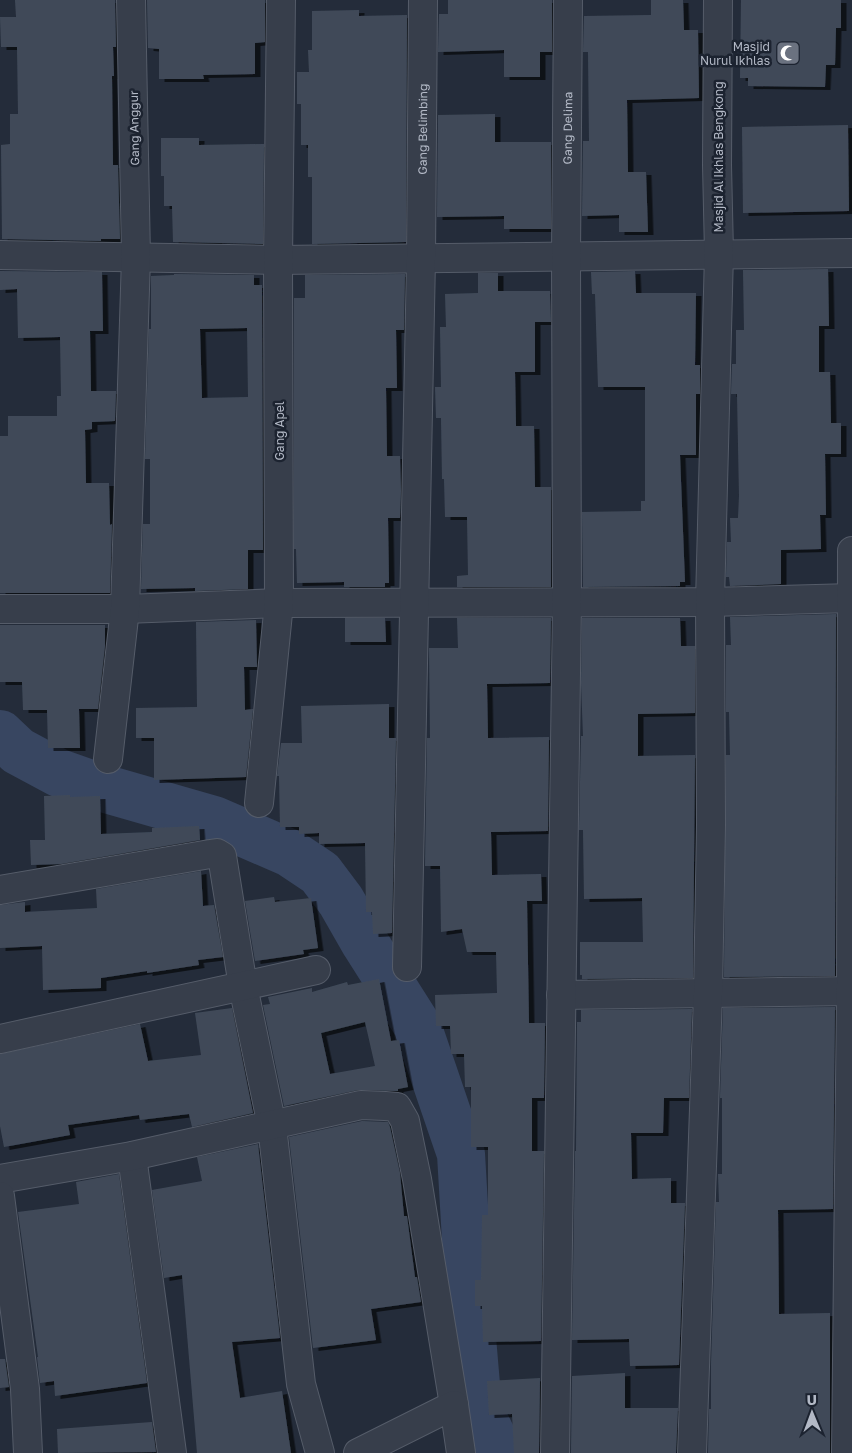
<svg xmlns="http://www.w3.org/2000/svg" width="852" height="1453" font-family="'Golos Text',sans-serif">
<style>
.lines{fill:none;stroke-linecap:round;stroke-linejoin:round}
.river{stroke:#384661;stroke-width:48}
.building{fill:#404a59;fill-rule:evenodd;filter:url(#shadow)}
.street-casing{stroke:#555c69;stroke-width:30}
.street{stroke:#373e4b;stroke-width:28}
.labels{text-anchor:middle;dominant-baseline:central;stroke-width:5;stroke-linejoin:round;paint-order:stroke}
.poi-label{font-size:12px;fill:#b3b9c6;stroke:#1c2330;text-anchor:end}
.street-label{font-size:12px;fill:#b3b9c6;stroke:#1c2330}
</style>
<defs>
<filter id="shadow"><feDropShadow dx="5.5" dy="3" stdDeviation="0" flood-color="#0009"/></filter>
</defs>
<rect width="100%" height="100%" fill="#242c3a"/>
<g class="lines">
<path class="river" d="M 0,734 L 18,751 L 59,773 L 99,787 L 214,820 L 290,853 L 320,873 L 341,901 L 365,943 L 417,1025 L 461,1154 L 471,1326 L 478,1408 L 500,1453"/>
</g>
<g class="building">
<path d="M 15,0 L 115,0 L 116,47 L 113,47 L 114,76 L 112,76 L 113,165 L 118,165 L 120,239 L 101,239 L 101,241 L 2,239 L 1,145 L 10,144 L 10,114 L 18,114 L 17,47 L 1,47 L 0,17 L 16,17 Z"/>
<path d="M 147,0 L 265,0 L 265,42 L 255,43 L 255,74 L 203,75 L 204,79 L 159,79 L 159,49 L 148,48 Z"/>
<path d="M 448,0 L 552,0 L 552,52 L 540,52 L 540,77 L 504,77 L 504,50 L 438,52 L 439,14 L 448,14 Z"/>
<path d="M 651,0 L 683,0 L 684,30 L 698,30 L 699,98 L 627,100 L 628,172 L 646,172 L 648,232 L 619,232 L 619,215 L 582,216 L 583,141 L 589,141 L 588,52 L 583,52 L 584,16 L 651,15 Z"/>
<path d="M 741,0 L 841,0 L 841,28 L 836,28 L 835,65 L 826,65 L 825,87 L 748,86 L 748,78 L 740,78 Z"/>
<path d="M 359,10 L 359,16 L 407,15 L 406,242 L 312,244 L 312,177 L 308,177 L 308,145 L 301,145 L 301,104 L 297,104 L 297,72 L 309,72 L 308,50 L 312,50 L 312,11 Z"/>
<path d="M 495,114 L 495,142 L 551,142 L 551,229 L 504,229 L 504,216 L 437,217 L 438,115 Z"/>
<path d="M 848,125 L 849,211 L 743,213 L 742,127 Z"/>
<path d="M 161,138 L 199,138 L 199,145 L 264,144 L 263,244 L 173,242 L 172,206 L 164,206 L 164,176 L 161,176 Z"/>
<path d="M 828,269 L 829,326 L 819,326 L 819,372 L 830,372 L 831,423 L 841,423 L 841,454 L 825,454 L 826,515 L 820,515 L 821,549 L 781,550 L 781,584 L 730,586 L 729,577 L 726,577 L 727,542 L 731,542 L 730,518 L 738,518 L 739,496 L 737,394 L 731,394 L 732,364 L 736,364 L 736,330 L 744,330 L 743,270 Z"/>
<path d="M 0,271 L 102,272 L 103,331 L 90,331 L 91,391 L 116,391 L 115,421 L 92,422 L 92,429 L 85,430 L 86,483 L 109,483 L 110,525 L 112,524 L 110,593 L 0,593 L 0,436 L 8,436 L 8,416 L 57,416 L 57,396 L 61,396 L 60,337 L 18,338 L 17,289 L 0,290 Z"/>
<path d="M 635,271 L 636,293 L 696,293 L 695,365 L 700,365 L 700,394 L 696,394 L 696,455 L 680,455 L 685,582 L 680,582 L 680,586 L 583,587 L 582,512 L 641,511 L 641,501 L 645,501 L 645,387 L 598,387 L 595,294 L 592,294 L 591,272 Z"/>
<path d="M 478,273 L 498,273 L 498,291 L 550,291 L 551,322 L 535,322 L 535,372 L 515,372 L 516,426 L 534,426 L 535,487 L 551,487 L 551,587 L 457,587 L 457,576 L 468,575 L 467,517 L 445,517 L 444,479 L 442,479 L 441,418 L 436,418 L 435,387 L 441,387 L 440,327 L 446,327 L 445,294 L 478,293 Z"/>
<path d="M 174,274 L 254,275 L 254,285 L 262,285 L 263,550 L 248,550 L 248,589 L 195,591 L 195,588 L 141,589 L 143,524 L 150,524 L 150,459 L 145,459 L 149,329 L 151,329 L 151,276 L 174,275 ZM 247,328 L 248,397 L 202,398 L 200,329 Z"/>
<path d="M 405,274 L 404,330 L 396,330 L 397,388 L 386,388 L 387,456 L 400,456 L 401,491 L 400,518 L 388,518 L 389,583 L 385,583 L 385,587 L 344,587 L 344,582 L 297,583 L 296,549 L 294,549 L 294,298 L 305,298 L 305,275 Z"/>
<path d="M 836,614 L 835,976 L 724,977 L 726,755 L 730,755 L 729,712 L 726,712 L 726,645 L 731,645 L 730,617 Z"/>
<path d="M 345,618 L 385,618 L 386,642 L 345,642 Z"/>
<path d="M 457,618 L 551,618 L 550,683 L 487,684 L 488,738 L 549,737 L 548,831 L 491,832 L 492,875 L 541,874 L 542,901 L 527,901 L 529,1023 L 545,1023 L 544,1098 L 532,1098 L 532,1151 L 544,1151 L 541,1341 L 483,1342 L 482,1306 L 475,1306 L 475,1280 L 481,1280 L 482,1215 L 488,1215 L 488,1147 L 471,1147 L 471,1087 L 465,1087 L 464,1054 L 451,1054 L 450,1026 L 436,1026 L 435,995 L 497,993 L 496,952 L 467,952 L 462,929 L 441,932 L 440,866 L 425,866 L 427,738 L 430,738 L 429,648 L 458,648 Z"/>
<path d="M 582,618 L 680,618 L 681,646 L 695,646 L 695,713 L 638,714 L 638,756 L 695,755 L 693,978 L 582,979 L 582,975 L 580,975 L 580,942 L 643,942 L 642,898 L 584,899 L 583,830 L 579,830 L 581,736 L 583,736 L 581,683 Z"/>
<path d="M 256,620 L 257,667 L 244,667 L 245,710 L 253,709 L 246,777 L 154,780 L 154,738 L 136,738 L 136,708 L 197,707 L 196,622 Z"/>
<path d="M 0,625 L 105,625 L 105,646 L 98,709 L 79,709 L 80,748 L 48,748 L 47,710 L 23,710 L 22,682 L 0,682 Z"/>
<path d="M 389,704 L 389,738 L 396,738 L 392,933 L 373,934 L 372,912 L 366,912 L 365,843 L 319,844 L 319,833 L 299,834 L 299,827 L 280,827 L 279,776 L 277,776 L 281,743 L 302,743 L 301,706 Z"/>
<path d="M 70,795 L 70,797 L 100,796 L 101,834 L 152,832 L 152,828 L 199,826 L 200,840 L 61,864 L 31,865 L 30,840 L 45,840 L 44,796 Z"/>
<path d="M 201,871 L 203,906 L 214,905 L 223,957 L 198,960 L 199,965 L 147,973 L 147,971 L 101,978 L 101,988 L 43,990 L 42,946 L 0,948 L 0,905 L 25,902 L 25,912 L 97,908 L 96,889 Z"/>
<path d="M 274,897 L 275,902 L 311,898 L 318,948 L 303,950 L 304,954 L 255,961 L 245,901 Z"/>
<path d="M 379,979 L 391,1041 L 399,1040 L 408,1087 L 398,1089 L 398,1091 L 358,1090 L 284,1106 L 263,1005 L 270,1004 L 268,997 L 312,988 L 312,992 L 347,982 L 348,985 ZM 365,1022 L 375,1066 L 330,1074 L 321,1033 Z"/>
<path d="M 835,1007 L 833,1209 L 778,1210 L 779,1314 L 830,1313 L 830,1453 L 708,1453 L 709,1409 L 711,1409 L 711,1365 L 716,1202 L 719,1202 L 718,1174 L 722,1174 L 722,1098 L 720,1098 L 723,1008 Z"/>
<path d="M 232,1008 L 253,1113 L 192,1127 L 189,1114 L 140,1120 L 139,1115 L 68,1125 L 70,1135 L 4,1147 L 0,1126 L 0,1054 L 140,1024 L 148,1061 L 201,1055 L 195,1013 Z"/>
<path d="M 692,1009 L 689,1098 L 664,1098 L 663,1133 L 631,1133 L 632,1179 L 671,1178 L 671,1203 L 685,1203 L 679,1365 L 630,1366 L 629,1339 L 572,1340 L 575,1151 L 576,1151 L 577,1022 L 581,1022 L 581,1010 Z"/>
<path d="M 362,1121 L 388,1122 L 390,1127 L 400,1173 L 404,1216 L 407,1216 L 415,1277 L 417,1277 L 421,1302 L 371,1309 L 376,1340 L 313,1348 L 289,1137 Z"/>
<path d="M 258,1144 L 280,1338 L 232,1342 L 240,1398 L 282,1391 L 291,1453 L 197,1453 L 182,1275 L 164,1278 L 152,1190 L 202,1181 L 197,1157 Z"/>
<path d="M 119,1174 L 147,1383 L 55,1396 L 54,1381 L 40,1383 L 37,1357 L 38,1357 L 18,1212 L 79,1204 L 76,1182 Z"/>
<path d="M 0,1359 L 5,1359 L 9,1387 L 0,1388 Z"/>
<path d="M 625,1373 L 625,1408 L 678,1408 L 676,1453 L 571,1453 L 572,1376 Z"/>
<path d="M 540,1378 L 539,1453 L 514,1453 L 512,1414 L 489,1415 L 487,1381 Z"/>
<path d="M 152,1422 L 156,1452 L 58,1453 L 57,1429 Z"/>
</g>
<g class="lines">
<g class="street-casing">
<g id="street">
<path d="M 0,255 L 278,260 L 852,253"/>
<path d="M 0,609 L 125,609 L 279,603 L 710,602 L 852,598"/>
<path d="M 108,759 L 125,609 L 136,257 L 131,0"/>
<path d="M 259,803 L 279,603 L 278,260 L 281,0"/>
<path d="M 0,890 L 210,854 L 217,853 L 222,856 L 243,986 L 272,1126 L 301,1384 L 320,1453"/>
<path id="s1" d="M 407,967 L 421,259 L 423,0"/>
<path d="M 561,995 L 852,991"/>
<path d="M 0,1039 L 316,970"/>
<path d="M 132,1156 L 172,1453"/>
<path d="M 0,1179 L 132,1156 L 361,1105 L 385,1106 L 397,1107 L 405,1121 L 417,1179 L 454,1405"/>
<path d="M 0,1196 L 25,1389 L 28,1453"/>
<path d="M 358,1453 L 454,1405 L 461,1453"/>
<path id="s2" d="M 555,1453 L 567,602 L 566,255 L 568,0"/>
<path d="M 692,1453 L 708,994 L 711,825 L 710,602 L 719,253 L 717,165 L 718,0"/>
<path d="M 846,1453 L 851,991 L 852,551"/>
</g>
</g>
<use href="#street" class="street"/>
</g>
<defs>
<g id="mosque-square" transform="scale(1.25)"><rect x="-9" y="-9" width="18" height="18" rx="4" fill="#6b7280" stroke="#1c2330"/><path d="M3.5-4.9A6 6 0 1 0 3.5 4.9A5 5 0 1 1 3.5-4.9Z" fill="#fff"/></g>
</defs>
<g fill-rule="evenodd">
<use href="#mosque-square" x="788" y="53"/>
</g>
<g class="labels">
<g class="poi-label">
<text x="770" y="46">Masjid<tspan x="770" dy="14">Nurul Ikhlas</tspan></text>
</g>
<g class="street-label">
<text transform="translate(134 128) rotate(-91)">Gang Anggur</text>
<text stroke="none"><textPath href="#s2" startOffset="1325">Gang Delima</textPath></text>
<text stroke="none"><textPath href="#s1" startOffset="838">Gang Belimbing</textPath></text>
<text transform="translate(718 157) rotate(-90)">Masjid Al Ikhlas Bengkong</text>
<text transform="translate(279 431) rotate(-90)">Gang Apel</text>
</g>
</g>
<g transform="translate(812 1413) rotate(359)" stroke="#1c2330" stroke-width="4" paint-order="stroke">
<path d="M0-4L9 19L0 12L-9 19Z" fill="#b3b9c6"/>
<text y="-8" font-size="14" font-weight="bold" text-anchor="middle" fill="#b3b9c6">U</text>
</g>
</svg>
